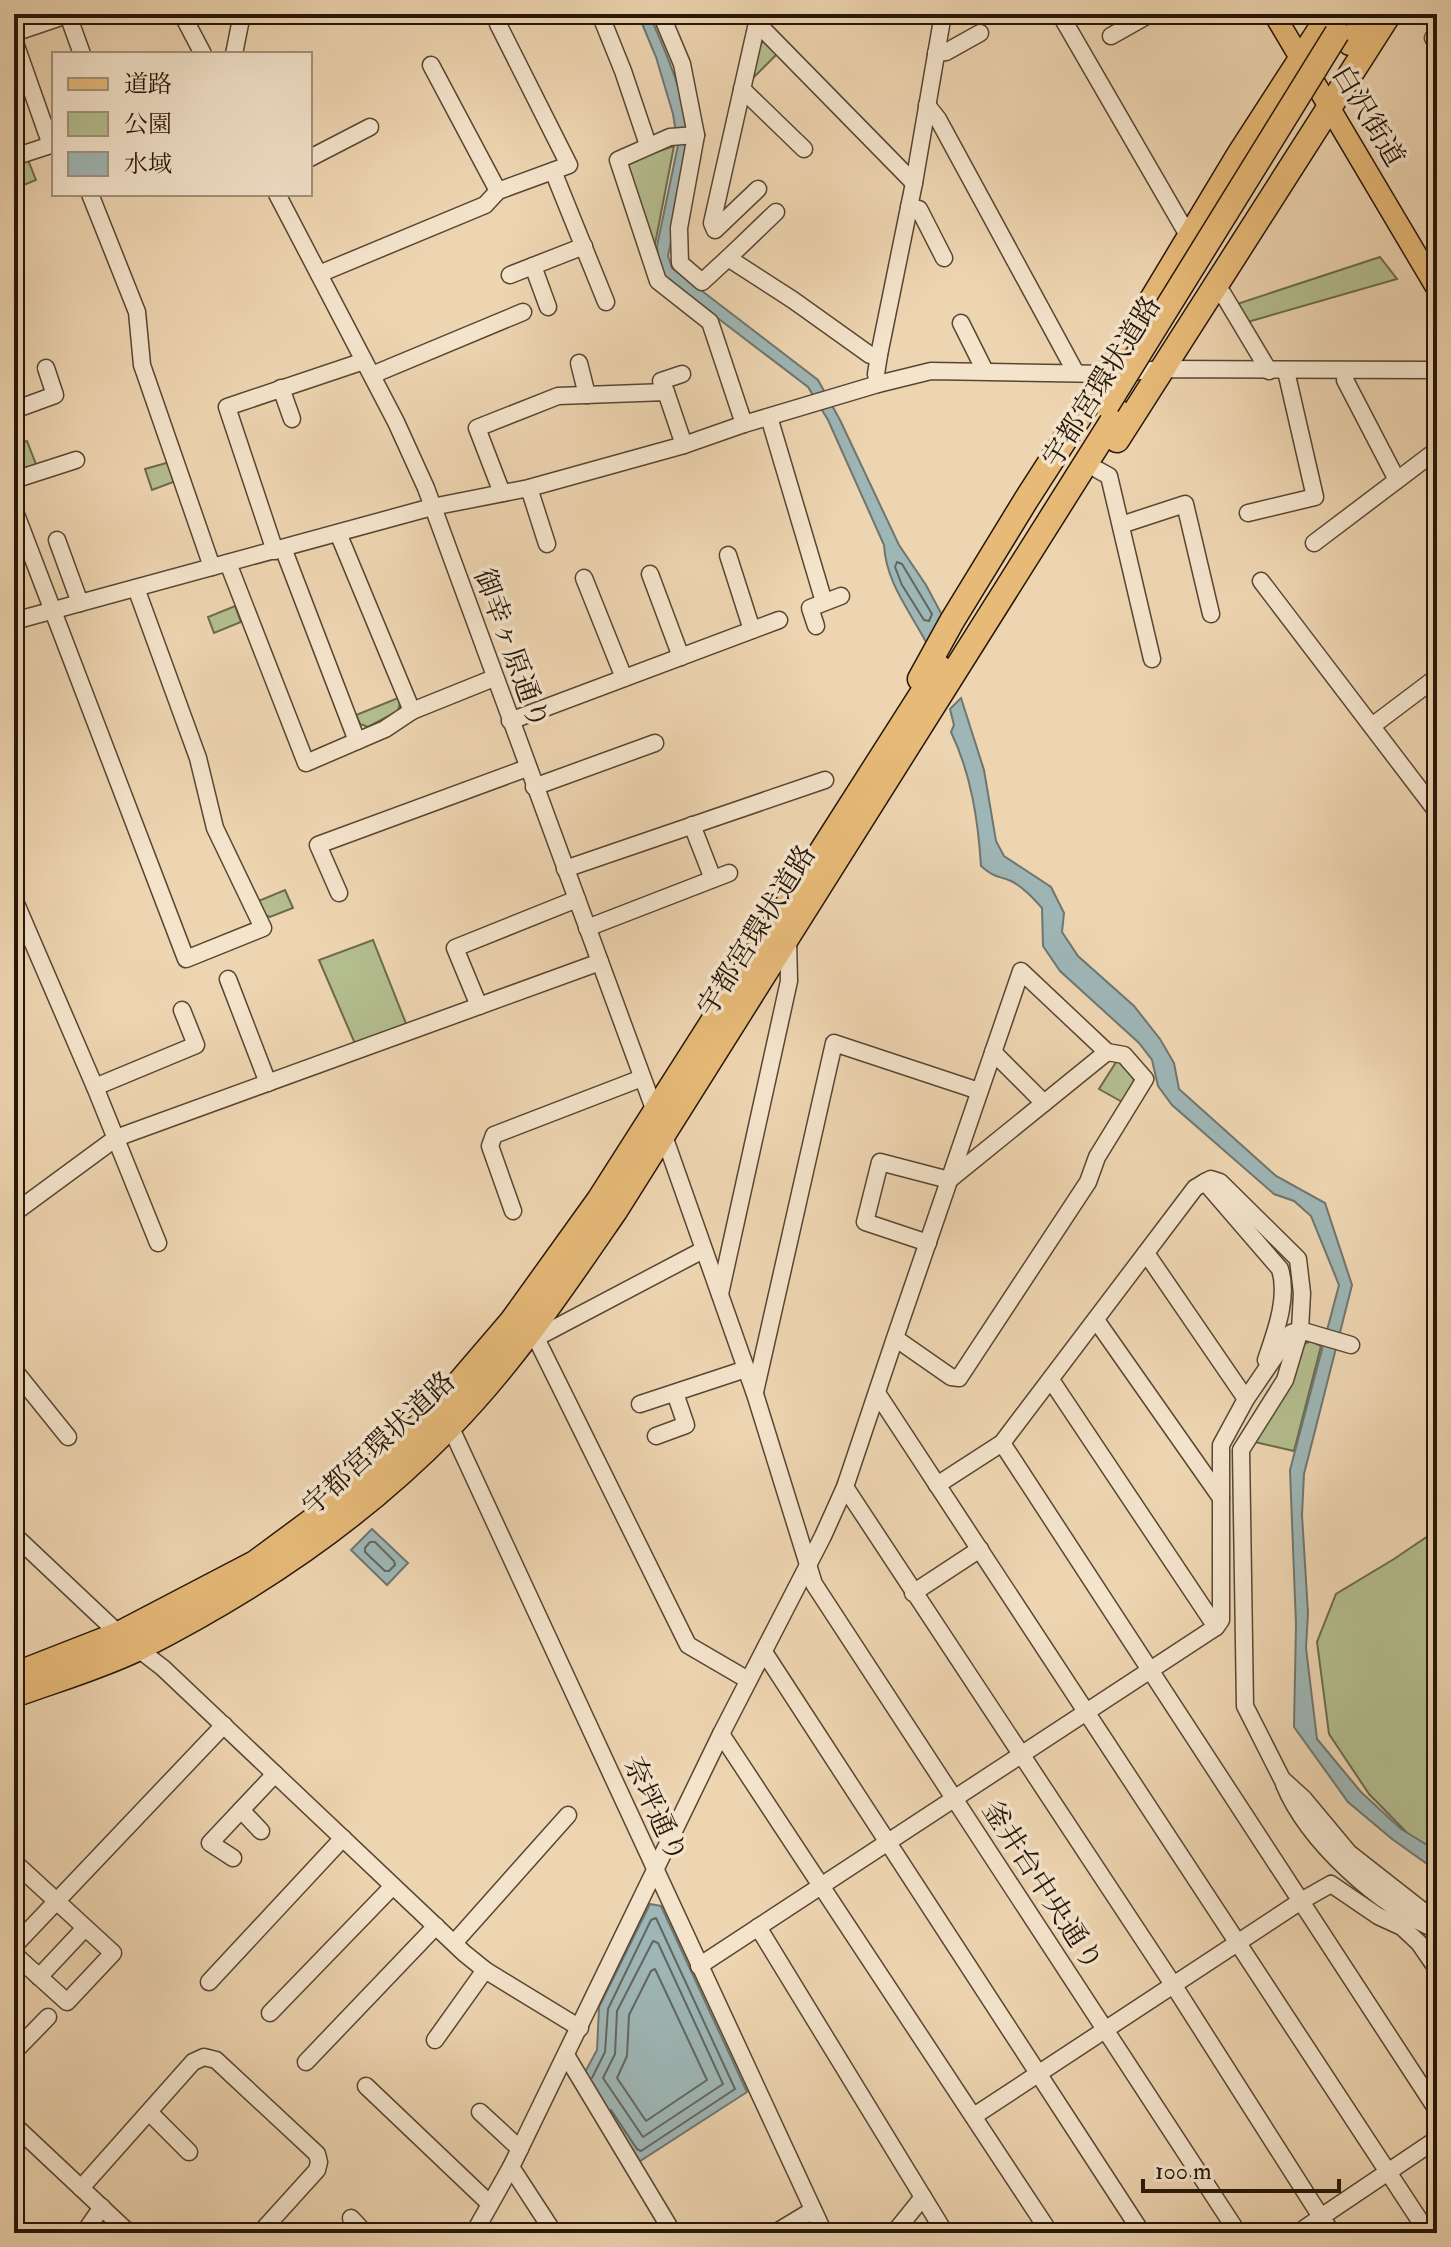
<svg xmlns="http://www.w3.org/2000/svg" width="1451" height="2247" font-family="'IM FELL Double Pica','Noto Serif JP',serif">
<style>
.green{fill:#b4be8f;stroke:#6c6a4c;stroke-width:2}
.water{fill:#9eb6b6;stroke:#6e7670;stroke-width:2}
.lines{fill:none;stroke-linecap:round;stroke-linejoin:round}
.shore{stroke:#62665f;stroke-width:2}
.minor-casing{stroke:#574632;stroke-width:19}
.major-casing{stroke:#251608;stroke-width:23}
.highway-casing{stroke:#251608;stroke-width:27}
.minor{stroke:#f4e4cc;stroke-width:16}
.major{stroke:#e7ba78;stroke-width:20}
.highway{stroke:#e7ba78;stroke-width:24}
.highway-bridge-casing{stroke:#251608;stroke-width:27;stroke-linecap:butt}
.highway-bridge{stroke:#e7ba78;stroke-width:24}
.labels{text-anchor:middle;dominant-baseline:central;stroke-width:7;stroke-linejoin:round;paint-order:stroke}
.street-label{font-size:28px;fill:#251608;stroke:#f4e4cc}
</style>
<rect width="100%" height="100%" fill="#eed5b1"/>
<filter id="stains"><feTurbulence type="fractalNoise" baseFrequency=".0025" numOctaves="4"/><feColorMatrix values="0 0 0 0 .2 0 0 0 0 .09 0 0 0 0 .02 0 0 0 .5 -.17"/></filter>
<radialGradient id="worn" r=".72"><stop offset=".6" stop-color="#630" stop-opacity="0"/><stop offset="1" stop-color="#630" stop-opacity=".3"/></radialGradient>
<g class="green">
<path d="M 767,41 L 778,53 L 747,84 L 757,44 Z"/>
<path d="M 674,146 L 655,244 L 650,244 L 626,170 L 630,161 Z"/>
<path d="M 28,160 L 36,180 L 14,189 L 14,165 Z"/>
<path d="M 1380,257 L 1397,279 L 1244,323 L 1234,305 Z"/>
<path d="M 27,441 L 37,467 L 14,476 L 14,445 Z"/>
<path d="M 166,463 L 171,465 L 176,481 L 152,490 L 145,469 Z"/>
<path d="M 235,606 L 241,622 L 214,633 L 208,617 Z"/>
<path d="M 398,698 L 400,703 L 398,711 L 368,727 L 360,724 L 356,715 Z"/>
<path d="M 285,890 L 293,908 L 270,917 L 261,913 L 256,902 Z"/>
<path d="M 373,940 L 407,1026 L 356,1046 L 319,960 Z"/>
<path d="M 1118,1059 C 1138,1079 1138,1079 1124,1103 L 1099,1089 Z"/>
<path d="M 1311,1341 L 1321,1346 L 1294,1451 L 1255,1442 L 1302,1345 Z"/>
<path d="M 1437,1530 L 1437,1857 L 1415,1841 L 1369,1794 L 1329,1734 L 1317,1642 L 1336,1594 L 1394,1559 Z"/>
</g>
<g class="water">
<path d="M 638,14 L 650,16 C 666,53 690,105 688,146 C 687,178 674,224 668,256 L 672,268 L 818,380 L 840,420 L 899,545 L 926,585 L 942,615 L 927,644 C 910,611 886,583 884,545 L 828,420 L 808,387 L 660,274 L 657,246 L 678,145 L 673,114 L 656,57 Z"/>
<path d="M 961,698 L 984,770 L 996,841 L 1004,856 L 1051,887 L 1064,913 L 1062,932 L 1078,956 L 1134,1006 L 1160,1039 L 1174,1063 L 1179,1089 L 1276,1176 L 1325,1203 L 1352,1285 L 1304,1474 L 1302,1515 L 1308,1613 L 1306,1648 L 1317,1739 L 1361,1792 L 1401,1829 L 1437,1851 L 1437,1871 L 1392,1839 L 1348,1802 L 1294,1727 L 1296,1624 L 1290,1470 L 1339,1285 L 1311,1216 L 1294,1201 L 1274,1194 L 1172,1105 L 1158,1086 L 1152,1060 L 1139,1043 L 1060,971 L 1043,946 L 1042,908 C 1033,898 1023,887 1011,881 C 996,875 995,878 981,866 C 978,819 971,774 951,732 L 954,725 L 950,709 Z"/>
<path d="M 372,1529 L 408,1563 L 387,1585 L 351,1550 Z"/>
<path d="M 650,1904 L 661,1906 L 747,2092 L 637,2163 L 584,2074 L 597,2050 L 599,2007 Z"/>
</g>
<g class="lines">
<g class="shore">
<path d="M 897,562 L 902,564 L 932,614 L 929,621 L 924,620 L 902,585 L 895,567 Z"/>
<path d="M 370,1542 L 375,1542 L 394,1561 L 395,1565 L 389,1571 L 385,1571 L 365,1552 L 365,1548 Z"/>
<path d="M 653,1941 L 658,1943 L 723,2084 L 643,2137 L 603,2078 L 615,2054 L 617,2011 Z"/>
<path d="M 655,1969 L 707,2080 L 646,2121 L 617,2078 L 627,2056 L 629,2015 L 651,1971 Z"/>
<path d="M 592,2078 L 605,2052 L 608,2009 L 651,1920 L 656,1918 L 735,2089 L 641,2151 L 637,2149 L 611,2110"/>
</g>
<g class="minor-casing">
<g id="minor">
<path d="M 182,14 L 203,54"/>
<path d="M 600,14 L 623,71 L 648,145"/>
<path d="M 661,14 L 682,64 L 696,135 L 679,228 L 680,263 L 702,282 L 728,258 L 793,300 L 870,355 L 879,355"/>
<path d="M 1060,14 L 1189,237"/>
<path d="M 68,15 L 82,54"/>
<path d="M 757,23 L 914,183"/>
<path d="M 14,33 L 70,14"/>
<path d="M 1437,35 L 1433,38 L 1437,43"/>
<path d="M 1111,36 L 1150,14"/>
<path d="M 14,40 L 51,145"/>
<path d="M 936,53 L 946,52 L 980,33"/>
<path d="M 234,54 L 242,14"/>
<path d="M 431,65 L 498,191"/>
<path d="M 742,89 L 804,149"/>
<path d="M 927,105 L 938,119 L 1076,373"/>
<path d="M 696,135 L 670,137 L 618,160 L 658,281 L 710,322 L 744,424"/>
<path d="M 14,157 L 54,144"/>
<path d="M 310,158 L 370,127"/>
<path d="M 553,171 L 606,302"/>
<path d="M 758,189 L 715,230 L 712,223 L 759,14"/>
<path d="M 90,194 L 137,312 L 142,365 L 212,567"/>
<path d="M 277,194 L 396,422 L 426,488 L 664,1136 L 755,1394 L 814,1584 L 1238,2233"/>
<path d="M 909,207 L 919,209 L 944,258"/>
<path d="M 728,258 L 776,212"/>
<path d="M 533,266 L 548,307"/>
<path d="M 319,274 L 485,205 L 498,191 L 569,165 L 498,24"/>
<path d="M 510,275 L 584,246"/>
<path d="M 1213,288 L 1223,294 L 1269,371"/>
<path d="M 961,323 L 985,371"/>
<path d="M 579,363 L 587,395"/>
<path d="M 1346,371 L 1345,380 L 1397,480"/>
<path d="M 372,375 L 523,312"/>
<path d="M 878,384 L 876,374 L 879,355 L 914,183 L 943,14"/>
<path d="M 281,388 L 292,419"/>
<path d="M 666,392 L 661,381 L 682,374"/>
<path d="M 14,410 L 55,395 L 46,368"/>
<path d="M 769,417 L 824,602"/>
<path d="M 1098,470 L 1109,476 L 1152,659"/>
<path d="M 14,480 L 76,460"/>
<path d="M 529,488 L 547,544"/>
<path d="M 502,493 L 477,428 L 558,396 L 666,392 L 684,445"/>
<path d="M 14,509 L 186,959 L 263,928 L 215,828 L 198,758 L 136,588"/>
<path d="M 1248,513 L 1315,497 L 1286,371"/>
<path d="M 1121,525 L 1185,504 L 1211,614"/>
<path d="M 338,533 L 412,711"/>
<path d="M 57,540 L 80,603"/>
<path d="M 1314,543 L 1437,450"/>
<path d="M 283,548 L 357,741"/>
<path d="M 275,551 L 227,407 L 364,361"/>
<path d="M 728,555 L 752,630"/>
<path d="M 228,563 L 306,763 L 385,729 L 412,711 L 494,678"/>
<path d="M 650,574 L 681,657"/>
<path d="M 584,578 L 624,678"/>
<path d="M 1261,581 L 1437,812"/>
<path d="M 14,621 L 432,507 L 529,488 L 684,445 L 744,424 L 878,384 L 931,371 L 1107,374 L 1163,369 L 1437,370"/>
<path d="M 816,626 L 810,608 L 841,596"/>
<path d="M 510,721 L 779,620"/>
<path d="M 1372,726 L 1437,677"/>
<path d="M 534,787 L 655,743"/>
<path d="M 692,825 L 713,879"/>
<path d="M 565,869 L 825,780"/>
<path d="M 339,893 L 318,845 L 527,768"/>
<path d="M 14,899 L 95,1087 L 158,1243"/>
<path d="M 587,928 L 729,873"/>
<path d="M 228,979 L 268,1083"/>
<path d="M 479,1006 L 455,948 L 577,899"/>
<path d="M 993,1052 L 1044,1103"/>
<path d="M 95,1087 L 196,1045 L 182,1010"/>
<path d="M 1205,1182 L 1211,1179 L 1220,1182 L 1298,1259 L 1302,1293 L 1300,1330 L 1285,1380 L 1241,1450 L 1245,1706 L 1282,1779 L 1304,1799 L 1349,1853 L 1437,1922"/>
<path d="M 513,1211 L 490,1146 L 494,1135 L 642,1078"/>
<path d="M 14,1213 L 116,1138 L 600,962"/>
<path d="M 928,1243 L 865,1222 L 880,1162 L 949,1180 L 1107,1052"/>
<path d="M 703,1250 L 536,1338 L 688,1645 L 748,1680"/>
<path d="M 1146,1253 L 1246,1399"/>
<path d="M 720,1294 L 789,981 L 788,940"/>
<path d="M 1096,1320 L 1221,1498"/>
<path d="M 14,1370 L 68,1437"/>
<path d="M 1051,1380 L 1216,1627"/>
<path d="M 755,1392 L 834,1043 L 979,1091"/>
<path d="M 877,1393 L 1428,2233"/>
<path d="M 640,1404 L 746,1369"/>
<path d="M 444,1421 L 450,1426 L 824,2233"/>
<path d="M 656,1436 L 686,1425 L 675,1393"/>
<path d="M 1002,1443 L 1437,2110"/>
<path d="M 937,1485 L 1002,1443 L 1195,1188 L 1205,1182 L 1280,1269 C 1289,1298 1275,1333 1266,1360"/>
<path d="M 845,1487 L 1174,1986 L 1321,2217 L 1437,2139"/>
<path d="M 14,1535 L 119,1634 L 163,1668 L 464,1953 L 485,1970 L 580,2028"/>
<path d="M 913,1593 L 980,1549"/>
<path d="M 764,1652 L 1142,2233"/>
<path d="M 721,1734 L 1050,2233"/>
<path d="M 1284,1784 C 1308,1842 1379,1906 1437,1930"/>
<path d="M 241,1810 L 261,1831"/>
<path d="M 233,1858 L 210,1843 L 275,1774"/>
<path d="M 14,1862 L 113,1953 L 67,2002 L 14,1954"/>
<path d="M 758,1927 L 945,2233"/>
<path d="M 454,1943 L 568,1815"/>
<path d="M 14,1946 L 224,1725"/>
<path d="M 699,1966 L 1216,1627 L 1221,1620 L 1221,1445 L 1246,1399 L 1291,1333 L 1300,1330 L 1351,1345"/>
<path d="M 39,1977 L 85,1928"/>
<path d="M 209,1982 L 343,1838"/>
<path d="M 270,2013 L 393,1886"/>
<path d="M 435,2040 L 485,1970"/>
<path d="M 14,2052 L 48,2017"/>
<path d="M 566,2055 L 673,2233"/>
<path d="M 306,2062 L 436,1926"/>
<path d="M 366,2086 L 490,2204"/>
<path d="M 149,2112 L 189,2152"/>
<path d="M 480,2112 L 520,2149"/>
<path d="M 974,2116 L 1301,1901 L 1331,1884 L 1378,1916 L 1402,1927 L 1419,1943 L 1437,1969"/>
<path d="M 14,2125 L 129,2233"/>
<path d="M 511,2167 L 554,2233"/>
<path d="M 81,2188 L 193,2062 L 204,2057 L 216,2060 L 317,2154 L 319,2162 L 317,2170 L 260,2233"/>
<path d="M 351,2218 L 365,2233"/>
<path d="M 84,2233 L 102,2207"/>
<path d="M 474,2233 L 511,2167 L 721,1734 L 823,1536 L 845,1487 L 895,1338 L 951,1377 L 959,1378 L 1088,1182 L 1097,1157 L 1145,1079 L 1124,1055 L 1107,1052 L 1021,971 L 895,1338"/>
<path d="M 775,2233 L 813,2210"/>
<path d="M 894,2233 L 923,2197"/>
<path d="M 1298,2233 L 1321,2217 L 1332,2233"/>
</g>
</g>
<g class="major-casing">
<path id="major" d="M 1274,14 L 1437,289"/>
</g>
<g class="highway-casing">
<g id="highway">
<path d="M 1350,43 L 1368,14"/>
<path d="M 1117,440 L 1389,14"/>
<path d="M 920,679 L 952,621 L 1026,500 L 1107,374 L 1240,153 L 1330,14"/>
<path d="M 14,1675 L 119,1634 L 255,1563 L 328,1509 L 434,1412 L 512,1321 L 599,1200 L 939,667"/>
<path d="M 14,1695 C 55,1680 100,1667 139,1648 C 255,1589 358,1520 449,1427 C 512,1363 564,1285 615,1211 L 1118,412"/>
</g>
</g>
<use href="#minor" class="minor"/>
<use href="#major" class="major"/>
<use href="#highway" class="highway"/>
<g class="highway-bridge-casing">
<path id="highway-bridge" d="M 1107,405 L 1337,33"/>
</g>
<use href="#highway-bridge" class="highway-bridge"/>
</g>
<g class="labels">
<g class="street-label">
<text transform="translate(1368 116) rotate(59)">白沢街道</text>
<text transform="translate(1102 382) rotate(-58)">宇都宮環状道路</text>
<text transform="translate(511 649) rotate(70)">御幸ヶ原通り</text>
<text transform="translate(757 931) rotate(-58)">宇都宮環状道路</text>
<text transform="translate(379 1444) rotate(-43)">宇都宮環状道路</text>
<text transform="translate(655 1810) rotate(65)">奈坪通り</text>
<text transform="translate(1042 1886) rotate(57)">釜井台中央通り</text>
</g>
</g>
<rect width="1451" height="2247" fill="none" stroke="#eed5b1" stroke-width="48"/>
<rect x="16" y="16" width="1419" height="2215" fill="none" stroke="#251608" stroke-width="4"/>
<rect x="24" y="24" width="1403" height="2199" fill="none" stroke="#251608" stroke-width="2"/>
<rect x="52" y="52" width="260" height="144" fill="#f4e4cc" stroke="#a1927e" stroke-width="2"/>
<rect x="68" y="78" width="40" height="12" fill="#e7ba78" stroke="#a1927e" stroke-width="2"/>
<text x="124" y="92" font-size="24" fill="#251608">道路</text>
<rect x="68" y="112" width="40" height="24" fill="#b4be8f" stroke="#a1927e" stroke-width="2"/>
<text x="124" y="132" font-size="24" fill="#251608">公園</text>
<rect x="68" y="152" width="40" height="24" fill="#9eb6b6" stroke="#a1927e" stroke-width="2"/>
<text x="124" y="172" font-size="24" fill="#251608">水域</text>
<path d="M1143 2179v12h196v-12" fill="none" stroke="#251608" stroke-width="4"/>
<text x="1155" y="2179" font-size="24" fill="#251608" stroke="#f4e4cc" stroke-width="6" paint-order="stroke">100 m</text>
<rect width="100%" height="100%" filter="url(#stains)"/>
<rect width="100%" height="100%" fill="url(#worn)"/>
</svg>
